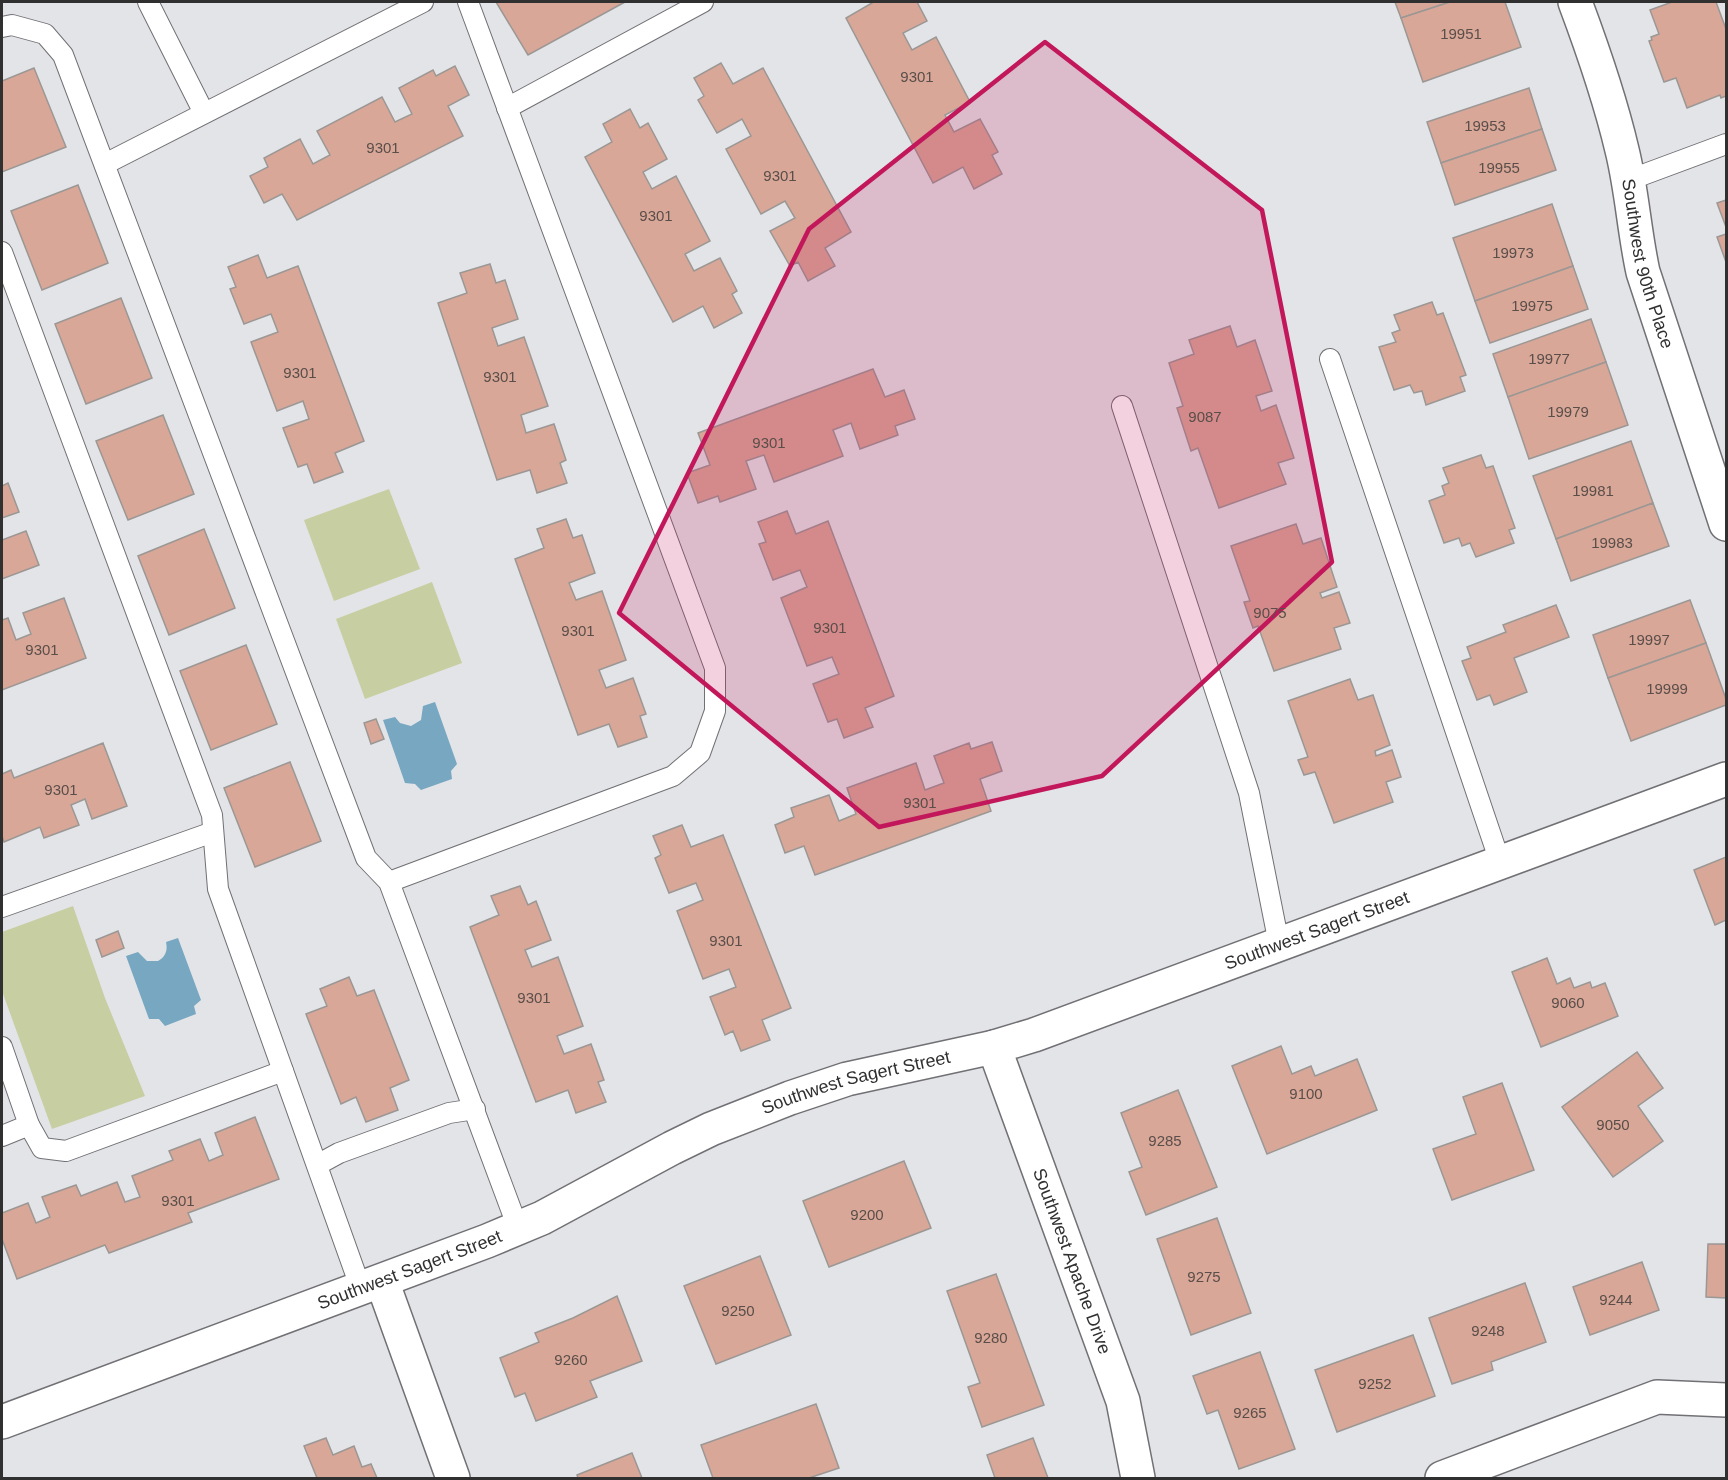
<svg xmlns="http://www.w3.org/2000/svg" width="1728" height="1480" font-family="Arial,sans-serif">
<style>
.green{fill:#c7cea2}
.water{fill:#78a7c2}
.building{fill:#d9a797;stroke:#9b9795;stroke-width:1.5}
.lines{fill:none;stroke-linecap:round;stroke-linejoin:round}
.lane-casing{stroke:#717175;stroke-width:22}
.street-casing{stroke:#717175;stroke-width:36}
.secondary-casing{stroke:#717175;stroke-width:36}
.lane{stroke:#fff;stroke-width:20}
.street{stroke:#fff;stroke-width:33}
.secondary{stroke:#fff;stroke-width:33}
.marked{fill:#c2185b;fill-opacity:0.2;stroke:#c2185b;stroke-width:4.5;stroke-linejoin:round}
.labels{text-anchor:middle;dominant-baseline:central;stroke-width:4.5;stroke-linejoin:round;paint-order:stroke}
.number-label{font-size:15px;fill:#5a4e4a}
.street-label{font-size:18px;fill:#303031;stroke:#e3e4e8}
</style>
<rect width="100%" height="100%" fill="#e3e4e8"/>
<g class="green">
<path d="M 389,489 L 420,569 L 334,601 L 304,520 Z"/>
<path d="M 432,582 L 462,663 L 365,699 L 336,619 Z"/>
<path d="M 73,906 L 105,998 L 145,1096 L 52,1129 L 2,991 L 2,932 Z"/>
</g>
<g class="water">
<path d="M 435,702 L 457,764 L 451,771 L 452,779 L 421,790 L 415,784 L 405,783 L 383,720 L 395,717 L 400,723 L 411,726 L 421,720 L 423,706 Z"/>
<path d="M 178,938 L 201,1000 L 194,1006 L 196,1014 L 165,1026 L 159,1019 L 149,1019 L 126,956 L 138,952 L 147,961 L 158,961 C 165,957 168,951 166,942 Z"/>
</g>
<g class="building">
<path d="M 496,2 L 625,2 L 528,55 Z"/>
<path d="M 872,2 L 917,2 L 927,21 L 903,33 L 912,50 L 936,37 L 970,102 L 945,115 L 954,132 L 980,119 L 998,152 L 992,155 L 1002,174 L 974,189 L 963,167 L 933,183 L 846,18 L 872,3 Z"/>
<path d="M 1395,2 L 1450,2 L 1401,18 Z"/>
<path d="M 1450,2 L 1505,2 L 1521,47 L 1423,82 L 1401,18 Z"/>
<path d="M 1672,2 L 1716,2 L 1726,29 L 1726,96 L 1721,98 L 1720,95 L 1687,108 L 1676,78 L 1664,82 L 1649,41 L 1652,40 L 1651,37 L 1659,34 L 1650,10 Z"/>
<path d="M 721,63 L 733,84 L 763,68 L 851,232 L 825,248 L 835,266 L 808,281 L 798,262 L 790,266 L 770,231 L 795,218 L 785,201 L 761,214 L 726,149 L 751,136 L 742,119 L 717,133 L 698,100 L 704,96 L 694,78 Z"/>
<path d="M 455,66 L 469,95 L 448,106 L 463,136 L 297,220 L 282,194 L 264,203 L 250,176 L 268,167 L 264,158 L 300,139 L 313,164 L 330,155 L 317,131 L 382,97 L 395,122 L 412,114 L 399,88 L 433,70 L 436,76 Z"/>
<path d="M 34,68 L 66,147 L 2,172 L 2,81 Z"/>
<path d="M 1529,88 L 1542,129 L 1441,163 L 1427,122 Z"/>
<path d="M 630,109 L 640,128 L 648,123 L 667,159 L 643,172 L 652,189 L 676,176 L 710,241 L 685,254 L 694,271 L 720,258 L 737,291 L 732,294 L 742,313 L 714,328 L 703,306 L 673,322 L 585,157 L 612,142 L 603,124 Z"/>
<path d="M 1542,129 L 1556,170 L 1455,205 L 1441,163 Z"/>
<path d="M 78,185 L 108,263 L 42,290 L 11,211 Z"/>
<path d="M 1726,200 L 1726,227 L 1717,203 Z"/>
<path d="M 1552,204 L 1573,266 L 1475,301 L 1453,238 Z"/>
<path d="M 1726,234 L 1726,262 L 1717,237 Z"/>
<path d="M 258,255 L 267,278 L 298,266 L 364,441 L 335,453 L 343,472 L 314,483 L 307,464 L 298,467 L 283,428 L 309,419 L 303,401 L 277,411 L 251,342 L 278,332 L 271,314 L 244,324 L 230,289 L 236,287 L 228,267 Z"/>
<path d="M 490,264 L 496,283 L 505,280 L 518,319 L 492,328 L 498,346 L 524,337 L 548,406 L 521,415 L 526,433 L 554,424 L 566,460 L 560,463 L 567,483 L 537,493 L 530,470 L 497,480 L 438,303 L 467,293 L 460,273 Z"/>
<path d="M 1573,266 L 1588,309 L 1490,343 L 1475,301 Z"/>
<path d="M 121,298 L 152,378 L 86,404 L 55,324 Z"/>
<path d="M 1432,302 L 1437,315 L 1443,313 L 1466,375 L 1460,377 L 1465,391 L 1426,405 L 1422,391 L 1414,393 L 1410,385 L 1394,390 L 1379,347 L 1396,342 L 1392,333 L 1400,330 L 1394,315 Z"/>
<path d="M 1591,319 L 1606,362 L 1508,397 L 1493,354 Z"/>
<path d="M 1230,326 L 1237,347 L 1255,340 L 1272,391 L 1256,396 L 1261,411 L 1276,405 L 1294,458 L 1278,463 L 1286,484 L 1219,508 L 1198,448 L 1191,451 L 1177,408 L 1183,406 L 1169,363 L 1194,354 L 1189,340 Z"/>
<path d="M 1606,362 L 1628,425 L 1529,459 L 1508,397 Z"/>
<path d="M 873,369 L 885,397 L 904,390 L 915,419 L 895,426 L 898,435 L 860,449 L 851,423 L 833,430 L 843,456 L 774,482 L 764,455 L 746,461 L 756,489 L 720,502 L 718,496 L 698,503 L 687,473 L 710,465 L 698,433 Z"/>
<path d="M 163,415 L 194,494 L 128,520 L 96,441 Z"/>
<path d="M 1631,441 L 1653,503 L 1556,539 L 1533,476 Z"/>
<path d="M 1481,455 L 1486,468 L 1493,466 L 1515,528 L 1509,530 L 1514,543 L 1476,557 L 1470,543 L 1462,546 L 1459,538 L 1444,543 L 1429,501 L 1445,495 L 1442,486 L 1449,483 L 1443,468 Z"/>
<path d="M 8,483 L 19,512 L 2,518 L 2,486 Z"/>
<path d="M 1653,503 L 1669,546 L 1571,581 L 1556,539 Z"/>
<path d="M 787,511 L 796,534 L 828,521 L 894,696 L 865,708 L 873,727 L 844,738 L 837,719 L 828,722 L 813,684 L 839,674 L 832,657 L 807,666 L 781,598 L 807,587 L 800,570 L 773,580 L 759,544 L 766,542 L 758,522 Z"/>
<path d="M 566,519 L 573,538 L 582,535 L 595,573 L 569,583 L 576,600 L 602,591 L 626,660 L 599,670 L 606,688 L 633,678 L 646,714 L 640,716 L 647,737 L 618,747 L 609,724 L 578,735 L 515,559 L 544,548 L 537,529 Z"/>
<path d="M 1296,524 L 1303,544 L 1321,538 L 1337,587 L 1320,593 L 1322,598 L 1339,592 L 1350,623 L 1334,628 L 1341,649 L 1274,671 L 1258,626 L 1253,628 L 1244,602 L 1250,601 L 1231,546 Z"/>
<path d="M 204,529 L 235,608 L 169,635 L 138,556 Z"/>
<path d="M 26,531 L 39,565 L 2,579 L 2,540 Z"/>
<path d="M 64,598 L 86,658 L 2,690 L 2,620 L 8,618 L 16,640 L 31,634 L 23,613 Z"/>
<path d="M 1690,600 L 1706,643 L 1608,678 L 1593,635 Z"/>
<path d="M 1556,605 L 1569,637 L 1514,658 L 1527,692 L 1494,705 L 1490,695 L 1477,700 L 1462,661 L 1471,658 L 1467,647 L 1506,632 L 1503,625 Z"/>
<path d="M 1706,643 L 1726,699 L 1726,705 L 1631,741 L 1608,678 Z"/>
<path d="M 246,645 L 277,724 L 211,750 L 180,671 Z"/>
<path d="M 1350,679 L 1358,700 L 1373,695 L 1390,745 L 1375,751 L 1376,756 L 1392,750 L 1401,777 L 1386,782 L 1393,802 L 1334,823 L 1315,772 L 1304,775 L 1298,760 L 1308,757 L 1288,701 Z"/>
<path d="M 376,719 L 384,739 L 371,744 L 364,723 Z"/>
<path d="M 992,742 L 1002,771 L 980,779 L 991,811 L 815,875 L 804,846 L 785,853 L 775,825 L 794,817 L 791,808 L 829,795 L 839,821 L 856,814 L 847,788 L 916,763 L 925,790 L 944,783 L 934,756 L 969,743 L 971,749 Z"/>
<path d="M 103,743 L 127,806 L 92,819 L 85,799 L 71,805 L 79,825 L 44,838 L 40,827 L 4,842 L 2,836 L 2,774 L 11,770 L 14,778 Z"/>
<path d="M 290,762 L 321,841 L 255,867 L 224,788 Z"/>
<path d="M 682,825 L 691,847 L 723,835 L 791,1008 L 762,1020 L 770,1040 L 741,1051 L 733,1031 L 725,1035 L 710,997 L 736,987 L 729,969 L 703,979 L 677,911 L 703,900 L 696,883 L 669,893 L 655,858 L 661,855 L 653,836 Z"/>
<path d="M 1726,857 L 1726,920 L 1715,925 L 1694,870 Z"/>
<path d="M 520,886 L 528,905 L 536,901 L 551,940 L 525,950 L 532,967 L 558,957 L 583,1026 L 557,1036 L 564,1054 L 591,1044 L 604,1080 L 598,1082 L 606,1102 L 576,1113 L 568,1090 L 536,1102 L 470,927 L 499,915 L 491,896 Z"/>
<path d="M 118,931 L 124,948 L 102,957 L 96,940 Z"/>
<path d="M 1547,958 L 1557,984 L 1570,978 L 1574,988 L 1590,982 L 1592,988 L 1605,983 L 1618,1016 L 1541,1047 L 1512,972 Z"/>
<path d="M 349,977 L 357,996 L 374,990 L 409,1080 L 390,1088 L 398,1110 L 366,1122 L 356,1097 L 341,1104 L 306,1014 L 327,1006 L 320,989 Z"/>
<path d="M 1281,1046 L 1292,1074 L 1311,1066 L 1315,1076 L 1357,1059 L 1377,1110 L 1267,1154 L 1232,1066 Z"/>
<path d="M 1637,1052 L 1663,1088 L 1638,1106 L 1663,1141 L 1613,1177 L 1562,1107 Z"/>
<path d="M 1502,1083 L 1534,1170 L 1452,1200 L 1433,1149 L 1476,1134 L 1463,1097 Z"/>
<path d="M 1178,1090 L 1217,1187 L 1146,1215 L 1129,1172 L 1142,1167 L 1121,1113 Z"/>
<path d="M 255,1117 L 279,1179 L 188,1213 L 192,1222 L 109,1253 L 105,1245 L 17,1279 L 2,1239 L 2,1213 L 28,1203 L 36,1223 L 50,1217 L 42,1197 L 76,1185 L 81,1196 L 117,1182 L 125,1202 L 140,1197 L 132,1176 L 173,1160 L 169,1151 L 200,1139 L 209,1161 L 223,1155 L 215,1133 Z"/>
<path d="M 904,1161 L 931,1228 L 829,1267 L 803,1201 Z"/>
<path d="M 1217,1218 L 1251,1313 L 1191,1335 L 1157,1239 Z"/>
<path d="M 1708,1244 L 1726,1244 L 1726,1298 L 1706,1297 Z"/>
<path d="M 760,1256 L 791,1335 L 716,1364 L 684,1286 Z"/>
<path d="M 1642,1262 L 1659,1310 L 1590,1335 L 1573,1287 Z"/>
<path d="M 996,1274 L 1044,1405 L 982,1427 L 968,1387 L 980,1383 L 947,1291 Z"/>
<path d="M 1525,1283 L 1546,1342 L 1491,1362 L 1493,1370 L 1452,1384 L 1429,1318 Z"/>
<path d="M 617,1296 L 642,1361 L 590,1381 L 597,1397 L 536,1421 L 525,1393 L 515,1397 L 500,1358 L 539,1342 L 535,1333 L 573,1318 Z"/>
<path d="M 1413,1335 L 1435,1396 L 1337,1432 L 1315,1370 Z"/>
<path d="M 1260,1352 L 1295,1449 L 1239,1469 L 1218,1410 L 1207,1414 L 1193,1376 Z"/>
<path d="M 816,1404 L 839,1468 L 809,1478 L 713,1478 L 701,1445 Z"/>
<path d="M 326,1438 L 333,1455 L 354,1446 L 362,1467 L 371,1464 L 377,1478 L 317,1478 L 304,1446 Z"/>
<path d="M 1033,1438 L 1048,1478 L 995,1478 L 987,1455 Z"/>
<path d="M 632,1453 L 642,1478 L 578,1478 L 577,1475 Z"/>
</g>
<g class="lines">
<g class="lane-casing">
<g id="lane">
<path d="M 148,2 L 204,113"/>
<path d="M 2,27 L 12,25 L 45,34 L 63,55 L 366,858 L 389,882 L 518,1228"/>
<path d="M 507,108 L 703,2"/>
<path d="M 105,164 L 423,2"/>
<path d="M 1629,180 L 1726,144"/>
<path d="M 2,252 L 212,815 L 218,889 L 361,1289"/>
<path d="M 1330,359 L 1500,862"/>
<path d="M 1122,406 L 1249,793 L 1279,944"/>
<path d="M 389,882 L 673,776 L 700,753 L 715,711 L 715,668 L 468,2"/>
<path d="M 2,907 L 213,832"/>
<path d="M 2,1047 L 29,1125"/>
<path d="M 2,1136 L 29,1125 L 42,1148 L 66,1151 L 283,1071"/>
<path d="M 317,1165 L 339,1153 L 449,1113 L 475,1109"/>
</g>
</g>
<g class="street-casing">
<g id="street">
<path id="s1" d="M 1575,2 C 1593,50 1610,99 1622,150 C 1632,190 1634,231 1643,272 L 1726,524"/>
<path id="s2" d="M 994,1047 L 1123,1401 L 1138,1478"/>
<path d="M 382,1281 L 453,1478"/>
<path d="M 1442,1478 L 1657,1397 L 1726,1400"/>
</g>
</g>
<g class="secondary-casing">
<g id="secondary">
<path id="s3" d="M 2,1422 L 487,1241 L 542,1218 L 672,1148 L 711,1129 L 790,1098 L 847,1079 L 994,1047 L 1034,1035 L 1726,779"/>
</g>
</g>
<use href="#lane" class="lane"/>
<use href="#street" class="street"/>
<use href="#secondary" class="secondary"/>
</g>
<path class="marked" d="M 1045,42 L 1262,210 L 1332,562 L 1102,776 L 879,827 L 619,613 L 809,229 Z"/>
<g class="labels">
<g class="number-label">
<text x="1461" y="33">19951</text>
<text x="917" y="76">9301</text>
<text x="1485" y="125">19953</text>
<text x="383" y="147">9301</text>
<text x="1499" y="167">19955</text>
<text x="780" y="175">9301</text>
<text x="656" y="215">9301</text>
<text x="1513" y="252">19973</text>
<text x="1532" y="305">19975</text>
<text x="1549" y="358">19977</text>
<text x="300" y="372">9301</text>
<text x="500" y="376">9301</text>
<text x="1568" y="411">19979</text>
<text x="1205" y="416">9087</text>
<text x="769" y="442">9301</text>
<text x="1593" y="490">19981</text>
<text x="1612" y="542">19983</text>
<text x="1270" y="612">9075</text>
<text x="830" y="627">9301</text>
<text x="578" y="630">9301</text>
<text x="1649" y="639">19997</text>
<text x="42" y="649">9301</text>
<text x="1667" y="688">19999</text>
<text x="61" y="789">9301</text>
<text x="920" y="802">9301</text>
<text x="726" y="940">9301</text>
<text x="534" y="997">9301</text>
<text x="1568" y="1002">9060</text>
<text x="1306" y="1093">9100</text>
<text x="1613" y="1124">9050</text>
<text x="1165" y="1140">9285</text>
<text x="178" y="1200">9301</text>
<text x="867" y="1214">9200</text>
<text x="1204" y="1276">9275</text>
<text x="1616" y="1299">9244</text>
<text x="738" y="1310">9250</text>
<text x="1488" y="1330">9248</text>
<text x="991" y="1337">9280</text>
<text x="571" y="1359">9260</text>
<text x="1375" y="1383">9252</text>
<text x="1250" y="1412">9265</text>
</g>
<g class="street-label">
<text stroke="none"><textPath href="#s1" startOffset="272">Southwest 90th Place</textPath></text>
<text stroke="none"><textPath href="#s3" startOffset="1407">Southwest Sagert Street</textPath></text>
<text stroke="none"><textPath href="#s3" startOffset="921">Southwest Sagert Street</textPath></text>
<text stroke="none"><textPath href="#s2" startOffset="228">Southwest Apache Drive</textPath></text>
<text stroke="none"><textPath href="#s3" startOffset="435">Southwest Sagert Street</textPath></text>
</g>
</g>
<rect width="1728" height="1480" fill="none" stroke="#303031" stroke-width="6"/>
</svg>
